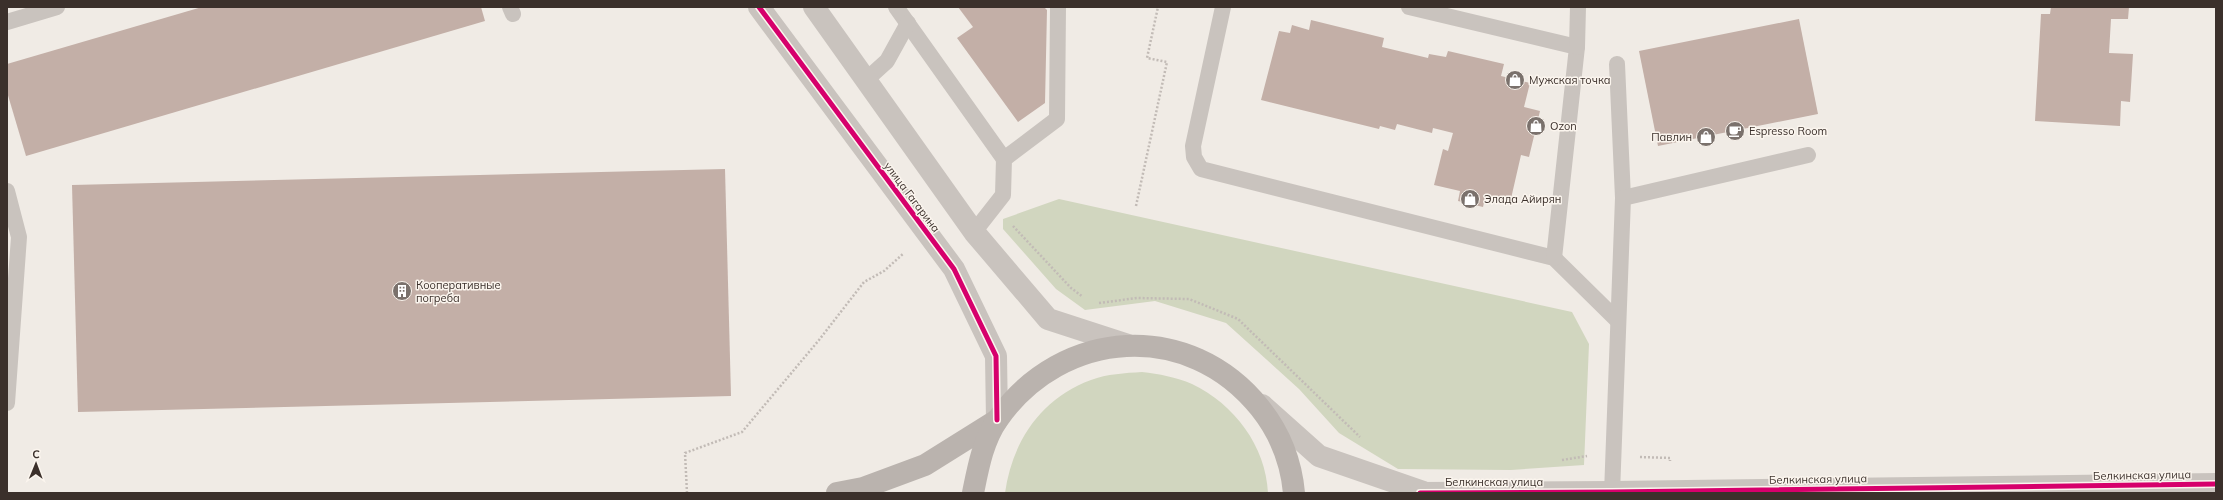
<svg xmlns="http://www.w3.org/2000/svg" width="2223" height="500" font-family="Mulish,sans-serif">
<style>
.green{fill:#d1d6bf}
.building{fill:#c3afa7}
.lines{fill:none;stroke-linecap:round;stroke-linejoin:round}
.path{stroke:#c2bbb6;stroke-width:2.5;stroke-dasharray:2 2;stroke-linecap:butt}
.service{stroke:#c9c3be;stroke-width:16}
.minor{stroke:#c9c3be;stroke-width:22}
.tertiary{stroke:#c9c3be;stroke-width:22}
.secondary{stroke:#bab3ae;stroke-width:22}
.cycleway-casing{stroke:#fbf5ee;stroke-width:8}
.cycleway{stroke:#d6006c;stroke-width:5}
.labels{text-anchor:middle;dominant-baseline:central;stroke-width:3;stroke-linejoin:round;paint-order:stroke}
.poi-label{font-size:11px;fill:#3b302b;stroke:#fbf5ee;text-anchor:start}
.street-label{font-size:11px;fill:#3b302b;stroke:#fbf5ee}
</style>
<rect width="100%" height="100%" fill="#f0ebe5"/>
<g class="green">
<path d="M 1059,199 L 1572,312 L 1589,344 L 1584,465 L 1511,470 L 1398,469 L 1339,433 L 1299,389 L 1226,323 L 1155,301 L 1085,310 L 1056,289 L 1003,229 L 1003,219 Z"/>
<path d="M 1142,372 C 1159,374 1176,377 1192,384 C 1234,404 1266,446 1268,493 L 1005,493 C 1012,442 1041,398 1091,380 C 1107,374 1125,373 1142,372 Z"/>
</g>
<g class="building">
<path d="M 202,7 L 481,7 L 485,21 L 26,156 L 7,92 L 7,64 Z"/>
<path d="M 958,7 L 1044,7 L 1047,10 L 1045,103 L 1018,122 L 957,38 L 973,27 Z"/>
<path d="M 2051,7 L 2129,7 L 2128,19 L 2111,19 L 2109,53 L 2133,54 L 2130,102 L 2121,101 L 2120,126 L 2035,121 L 2041,14 L 2050,14 Z"/>
<path d="M 1799,19 L 1818,114 L 1658,146 L 1639,51 Z"/>
<path d="M 1311,20 L 1384,38 L 1382,47 L 1428,58 L 1429,54 L 1446,57 L 1448,51 L 1504,64 L 1501,76 L 1530,83 L 1524,107 L 1540,111 L 1529,157 L 1521,155 L 1510,203 L 1485,198 L 1483,207 L 1458,201 L 1460,191 L 1434,185 L 1443,149 L 1448,151 L 1453,133 L 1433,128 L 1432,133 L 1397,124 L 1395,130 L 1380,126 L 1379,129 L 1261,100 L 1279,31 L 1290,33 L 1292,25 L 1309,30 Z"/>
<path d="M 725,169 L 731,396 L 78,412 L 72,185 Z"/>
</g>
<g class="lines">
<g class="path">
<path d="M 1136,206 L 1167,62 L 1147,58 L 1158,7"/>
<path d="M 1013,226 L 1071,288 L 1083,297"/>
<path d="M 1099,303 L 1137,298 L 1189,299 L 1238,319 L 1360,437"/>
<path d="M 1640,457 L 1670,458 L 1670,461"/>
<path d="M 1562,460 L 1587,456"/>
<path d="M 687,493 L 685,453 L 742,432 L 819,340 L 864,282 L 884,271 L 904,253"/>
</g>
<g class="service">
<path d="M 510,7 L 513,14"/>
<path d="M 896,7 L 1004,159"/>
<path d="M 1223,7 L 1193,146 L 1194,157 L 1201,169 L 1554,258 L 1618,321"/>
<path d="M 1409,7 L 1577,47 L 1554,258"/>
<path d="M 7,22 L 57,7"/>
<path d="M 1577,47 L 1578,7"/>
<path d="M 1617,64 L 1623,198"/>
<path d="M 866,80 L 887,61 L 908,23"/>
<path d="M 7,191 L 19,237 L 7,403"/>
<path d="M 974,232 L 1003,195 L 1004,159 L 1057,119 L 1058,7"/>
<path d="M 1612,493 L 1623,198 L 1808,155"/>
</g>
<g class="minor">
<path d="M 759,7 L 954,269 L 996,356 L 997,420"/>
<path d="M 814,7 L 974,232 L 1048,319 L 1128,345"/>
</g>
<g class="tertiary">
<path d="M 1262,405 L 1319,456 L 1423,492"/>
<path d="M 1420,493 L 1612,492 L 2216,484"/>
</g>
<g class="secondary">
<path d="M 837,493 L 863,488 L 925,465 L 997,420"/>
<path d="M 973,493 C 978,468 983,440 998,419 C 1062,328 1189,319 1260,408 C 1280,433 1291,460 1294,493"/>
</g>
<g class="cycleway-casing">
<g id="cycleway">
<path d="M 759,7 L 954,269 L 996,356 L 997,420"/>
<path d="M 1420,493 L 1612,492 L 2216,484"/>
</g>
</g>
<use href="#cycleway" class="cycleway"/>
</g>
<defs>
<g id="shop-disc" transform="scale(1)"><circle r="9.5" fill="#7a716c" stroke="#fbf5ee"/><path d="M-5-2.5h2.3a2.7 3.5 0 0 1 5.4 0H5L5.5 6h-11ZM-1.5-2.5h3a1.5 2.3 0 0 0-3 0Z" fill="#fff"/></g>
<g id="cafe-disc" transform="scale(1)"><circle r="9.5" fill="#7a716c" stroke="#fbf5ee"/><path d="M-5.5-4.5H6V0H3Q3 3.5 0 3.5H-2.5Q-5.5 3.5-5.5 0ZM3-3.2v2h1.7v-2ZM-6 4.5H4V6H-6Z" fill="#fff"/></g>
<g id="building-disc" transform="scale(1)"><circle r="9.5" fill="#7a716c" stroke="#fbf5ee"/><path d="M-4-6H4V6H1V3H-1V6H-4ZM-2.5-4.3h1.7v1.8h-1.7ZM.8-4.3h1.7v1.8H.8ZM-2.5-1h1.7V.8h-1.7ZM.8-1h1.7V.8H.8Z" fill="#fff"/></g>
</defs>
<g fill-rule="evenodd">
<use href="#shop-disc" x="1515" y="80"/>
<use href="#shop-disc" x="1536" y="126"/>
<use href="#cafe-disc" x="1735" y="131"/>
<use href="#shop-disc" x="1706" y="137"/>
<use href="#shop-disc" x="1470" y="199"/>
<use href="#building-disc" x="402" y="291"/>
</g>
<g class="labels">
<g class="poi-label">
<text x="1529" y="80">Мужская точка</text>
<text x="1550" y="126">Ozon</text>
<text x="1749" y="131">Espresso Room</text>
<text x="1692" y="137" text-anchor="end">Павлин</text>
<text x="1484" y="199">Элада Айирян</text>
<text x="416" y="285">Кооперативные<tspan x="416" dy="13">погреба</tspan></text>
</g>
<g class="street-label">
<text transform="translate(912 197) rotate(53)">улица Гагарина</text>
<text transform="translate(2142 475) rotate(-1)">Белкинская улица</text>
<text transform="translate(1818 479) rotate(-1)">Белкинская улица</text>
<text x="1494" y="482">Белкинская улица</text>
</g>
</g>
<rect width="2223" height="500" fill="none" stroke="#3b302b" stroke-width="16"/>
<g transform="translate(36 464) rotate(1)" stroke="#fbf5ee" stroke-width="3" paint-order="stroke">
<path d="M0-3L7 15L0 10L-7 15Z" fill="#3b302b"/>
<text y="-6" font-size="11" font-weight="bold" text-anchor="middle" fill="#3b302b">С</text>
</g>
</svg>
